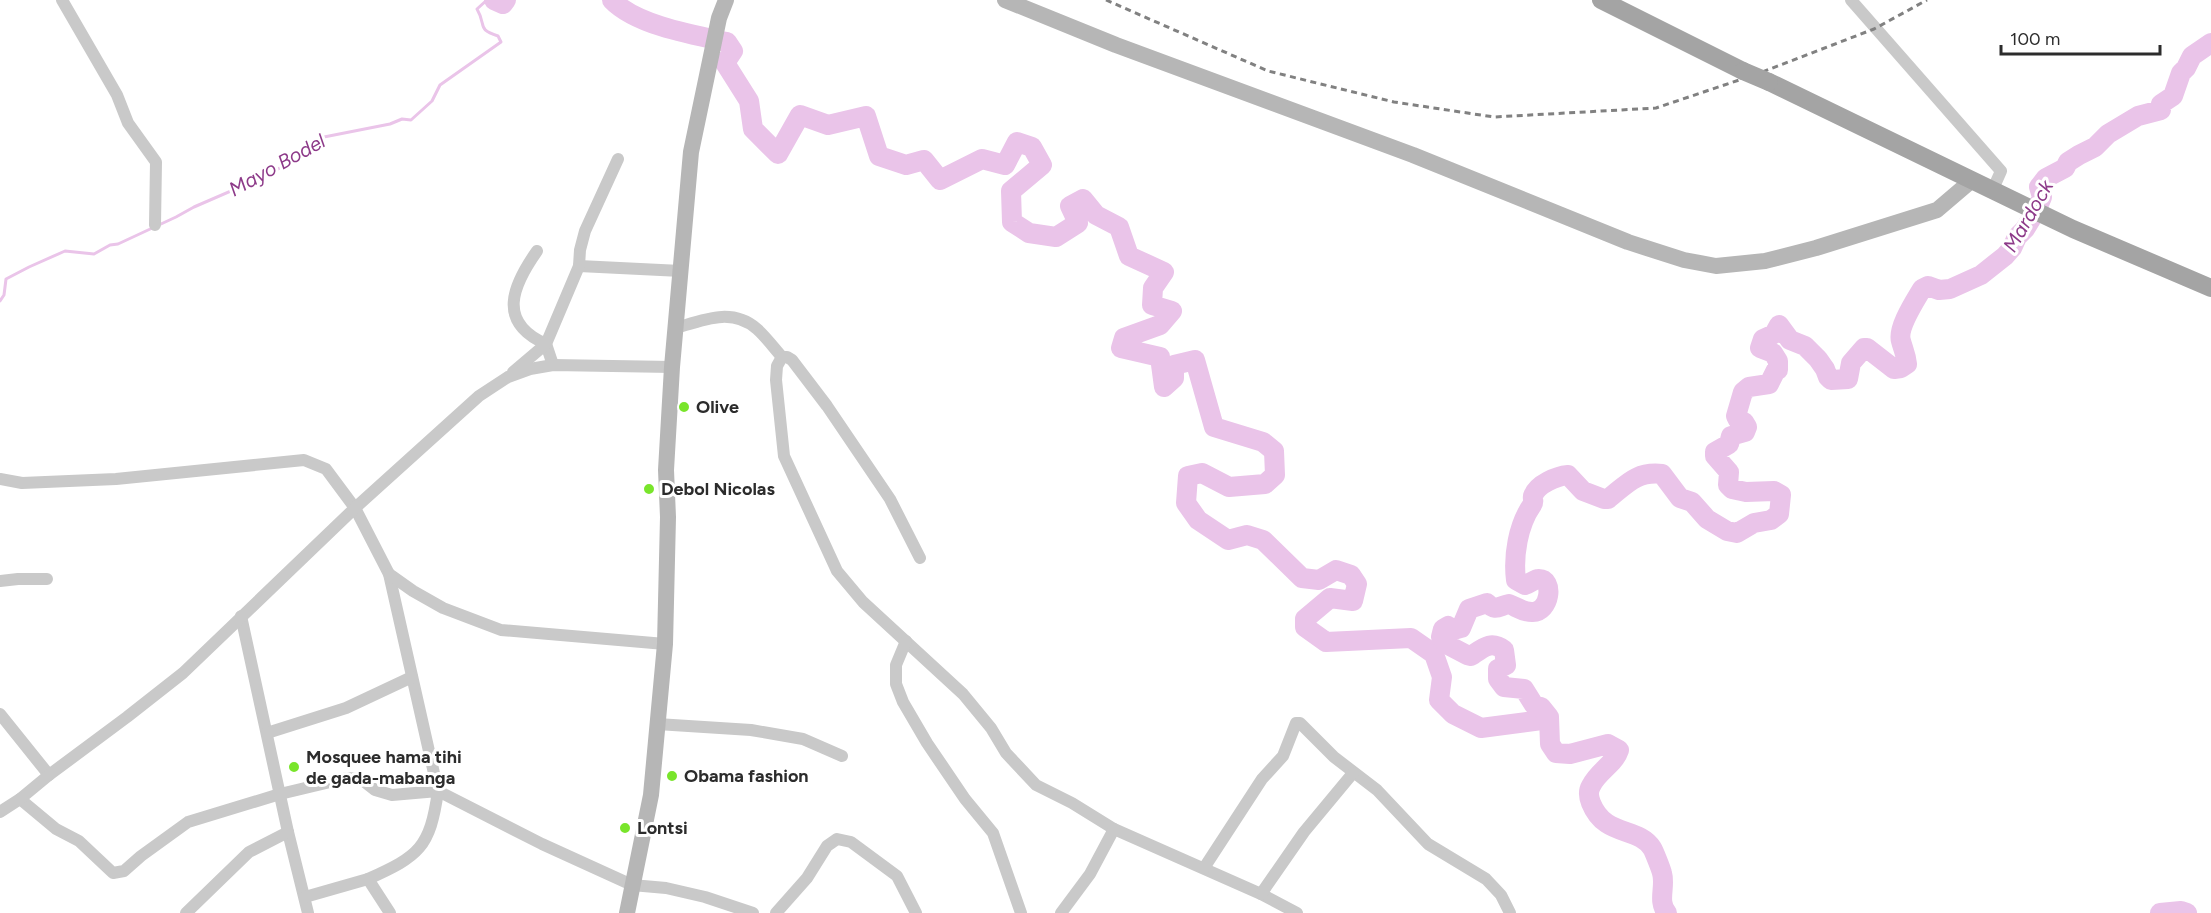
<svg xmlns="http://www.w3.org/2000/svg" width="2211" height="913" font-family="Figtree,sans-serif">
<style>
.lines{fill:none;stroke-linecap:round;stroke-linejoin:round}
.stream{stroke:#eac4e9;stroke-width:3}
.river{stroke:#eac4e9;stroke-width:20}
.street{stroke:#c9c9c9;stroke-width:12}
.secondary{stroke:#b6b6b6;stroke-width:16}
.primary{stroke:#a4a4a4;stroke-width:18}
.rail{stroke:#818181;stroke-width:3;stroke-dasharray:6 4.5;stroke-linecap:butt}
.primary-bridge{stroke:#a4a4a4;stroke-width:18}
.poi-dot{fill:#79e52b;stroke:#fff;stroke-width:2}
.labels{text-anchor:middle;dominant-baseline:central;stroke-width:6;stroke-linejoin:round;paint-order:stroke}
.poi-label{font-size:18px;font-weight:bold;fill:#2c2c2c;stroke:#fff;text-anchor:start}
.water-label{font-size:20px;font-style:italic;fill:#8d3a89;stroke:#fff}
</style>
<rect width="100%" height="100%" fill="#fff"/>
<g class="lines">
<path class="stream" d="M 0,301 L 4,295 L 6,279 L 29,267 L 65,251 L 94,254 L 110,245 L 118,244 L 176,217 L 194,207 L 268,175 L 288,163 L 290,158 L 298,152 L 324,137 L 390,124 L 402,119 L 411,120 L 432,101 L 440,85 L 501,42 L 498,36 C 476,29 487,26 477,9 L 487,0"/>
<g class="river">
<path d="M 494,0 L 503,4 L 506,0"/>
<path d="M 612,0 C 636,25 693,35 727,42 L 733,51 L 725,63 L 749,101 L 753,129 L 778,154 L 800,115 L 828,125 L 866,116 L 879,156 L 906,165 L 924,160 L 940,180 L 982,159 L 1005,165 L 1017,142 L 1032,147 L 1042,165 L 1011,191 L 1012,222 L 1029,233 L 1056,237 L 1078,223 L 1070,206 L 1083,199 L 1096,215 L 1119,227 L 1129,256 L 1164,272 L 1153,288 L 1152,305 L 1172,311 L 1160,325 L 1124,338 L 1121,348 L 1160,357 L 1164,387 L 1174,378 L 1174,365 L 1195,360 L 1214,427 L 1263,442 L 1274,451 L 1275,475 L 1265,484 L 1229,487 L 1202,473 L 1188,476 L 1186,503 L 1198,520 L 1228,540 L 1247,535 L 1263,540 L 1302,578 L 1319,580 L 1336,570 L 1351,575 L 1357,584 L 1353,601 L 1330,598 L 1305,619 L 1305,627 L 1326,642 L 1411,638 L 1434,654 L 1442,677 L 1439,700 L 1453,714 L 1481,728 L 1549,719"/>
<path d="M 1667,913 C 1657,901 1666,887 1662,873 C 1661,869 1654,851 1652,848 C 1638,826 1605,838 1591,803 C 1589,798 1588,791 1591,786 C 1598,771 1614,765 1619,750 L 1608,744 L 1570,754 L 1556,753 L 1550,744 L 1549,717 L 1541,707 L 1534,705 L 1524,689 L 1504,687 L 1498,679 L 1498,669 L 1506,665 L 1504,650 C 1491,640 1483,648 1471,656 L 1467,655 L 1446,644 L 1441,637 L 1443,629 L 1448,626 L 1454,630 L 1461,628 L 1469,609 L 1487,603 C 1496,612 1499,606 1509,604 C 1517,607 1522,612 1532,612 C 1550,613 1555,578 1538,579 C 1535,579 1529,584 1525,585 L 1516,580 C 1513,556 1518,525 1532,505 C 1535,500 1532,501 1533,496 C 1537,484 1557,476 1568,475 L 1583,491 L 1604,499 L 1608,499 C 1626,485 1636,471 1662,474 L 1680,498 L 1692,502 L 1707,519 L 1727,531 L 1737,533 L 1754,523 L 1771,520 L 1779,514 L 1781,495 L 1774,491 L 1746,492 L 1732,489 L 1728,485 L 1729,472 L 1715,456 L 1715,452 L 1729,444 L 1731,436 L 1745,432 L 1747,427 L 1744,422 L 1738,420 L 1736,416 L 1743,392 L 1749,387 L 1769,384 L 1776,370 L 1778,370 L 1778,361 L 1773,353 L 1760,348 L 1763,339 L 1774,334 L 1779,325 L 1790,340 L 1805,346 L 1818,359 L 1825,369 L 1828,377 L 1831,380 L 1848,379 L 1851,363 L 1864,348 L 1867,348 L 1894,369 L 1901,368 L 1907,364 C 1906,354 1903,349 1901,341 C 1897,328 1915,301 1922,289 L 1928,286 L 1939,290 L 1950,289 L 1981,275 L 2005,256 L 2012,248 L 2017,237 L 2025,229 L 2036,211 L 2042,197 L 2039,187 L 2046,178 L 2065,168 L 2068,162 L 2079,155 L 2095,147 L 2108,134 L 2138,116 L 2161,110 L 2161,104 L 2173,96 L 2181,73 L 2186,68 L 2192,56 L 2211,43"/>
<path d="M 2160,913 L 2181,911 L 2187,913"/>
</g>
<g class="street">
<path d="M 62,0 L 117,95 L 128,123 L 156,162 L 155,225"/>
<path d="M 1851,0 L 2001,171 L 1993,189"/>
<path d="M 537,251 C 513,285 496,322 546,344 L 553,365"/>
<path d="M 579,266 L 681,271"/>
<path d="M 676,328 C 703,320 732,307 757,329 C 766,337 774,348 782,357"/>
<path d="M 513,372 L 546,344 L 579,266 L 580,250 L 585,231 L 618,159"/>
<path d="M 0,479 L 22,483 L 116,479 L 304,460 L 326,469 L 355,508 L 389,574 L 438,791 L 542,844 L 632,885 L 666,888 L 705,897 L 753,913"/>
<path d="M 920,558 L 890,499 L 827,406 L 792,360 L 787,357 L 782,357 L 777,366 L 776,380 L 784,456 L 837,571 L 863,602 L 963,694 L 991,728 L 1006,753 L 1036,785 L 1072,803 L 1114,829 L 1261,894 L 1297,913"/>
<path d="M 389,574 L 413,591 L 443,608 L 501,630 L 665,644"/>
<path d="M 0,581 L 18,579 L 47,579"/>
<path d="M 241,616 L 288,832 L 308,913"/>
<path d="M 906,641 L 896,665 L 896,684 L 903,702 L 927,743 L 965,799 L 993,833 L 1021,913"/>
<path d="M 0,714 L 49,775"/>
<path d="M 657,724 L 751,730 L 803,739 L 842,756"/>
<path d="M 267,733 L 346,708 L 412,677"/>
<path d="M 20,799 L 56,829 L 79,841 L 113,873 L 124,871 L 141,856 L 188,822 L 280,794 L 347,778 L 361,779 L 375,790 L 392,795 L 438,791 C 430,848 419,856 368,879"/>
<path d="M 0,812 L 20,799 L 49,775 L 127,717 L 183,673 L 355,508 L 479,396 L 508,377 L 530,369 L 553,365 L 672,367"/>
<path d="M 1204,868 L 1262,779 L 1283,756 L 1296,723 L 1300,723 L 1334,757 L 1377,790 L 1428,844 L 1486,879 L 1501,895 L 1510,913"/>
<path d="M 1261,894 L 1304,832 L 1353,773"/>
<path d="M 305,897 L 368,879 L 390,913"/>
<path d="M 186,913 L 249,852 L 288,832"/>
<path d="M 776,913 L 807,878 L 827,846 L 837,839 L 851,842 L 897,876 L 916,913"/>
<path d="M 1061,913 L 1090,874 L 1114,829"/>
</g>
<g class="secondary">
<path d="M 1005,0 L 1116,45 L 1413,155 L 1628,242 L 1684,260 L 1716,266 L 1765,261 L 1816,248 L 1937,210 L 1971,181"/>
<path d="M 627,913 L 651,795 L 665,644 L 668,517 L 666,470 L 672,367 L 691,152 L 719,18 L 726,0"/>
</g>
<g class="primary">
<path d="M 1601,0 L 1743,71"/>
<path d="M 1769,82 L 2073,229 L 2211,288"/>
</g>
<path class="rail" d="M 1106,0 L 1268,71 L 1394,102 L 1494,117 L 1656,108 L 1757,74 L 1874,29 L 1927,0"/>
<path class="primary-bridge" d="M 1743,71 L 1769,82"/>
</g>
<g class="poi-dot">
<circle cx="684" cy="407" r="6"/>
<circle cx="649" cy="489" r="6"/>
<circle cx="294" cy="767" r="6"/>
<circle cx="672" cy="776" r="6"/>
<circle cx="625" cy="828" r="6"/>
</g>
<g class="labels">
<g class="poi-label">
<text x="696" y="407">Olive</text>
<text x="661" y="489">Debol Nicolas</text>
<text x="306" y="757">Mosquee hama tihi<tspan x="306" dy="21">de gada-mabanga</tspan></text>
<text x="684" y="776">Obama fashion</text>
<text x="637" y="828">Lontsi</text>
</g>
<g class="water-label">
<text transform="translate(277 165) rotate(-29)">Mayo Bodel</text>
<text transform="translate(2028 216) rotate(-60)">Mardock</text>
</g>
</g>
<path d="M2001 45v9h159v-9" fill="none" stroke="#2c2c2c" stroke-width="3"/>
<text x="2010" y="45" font-size="18" fill="#2c2c2c" stroke="#ffffff" stroke-width="4.5" paint-order="stroke">100 m</text>
</svg>
